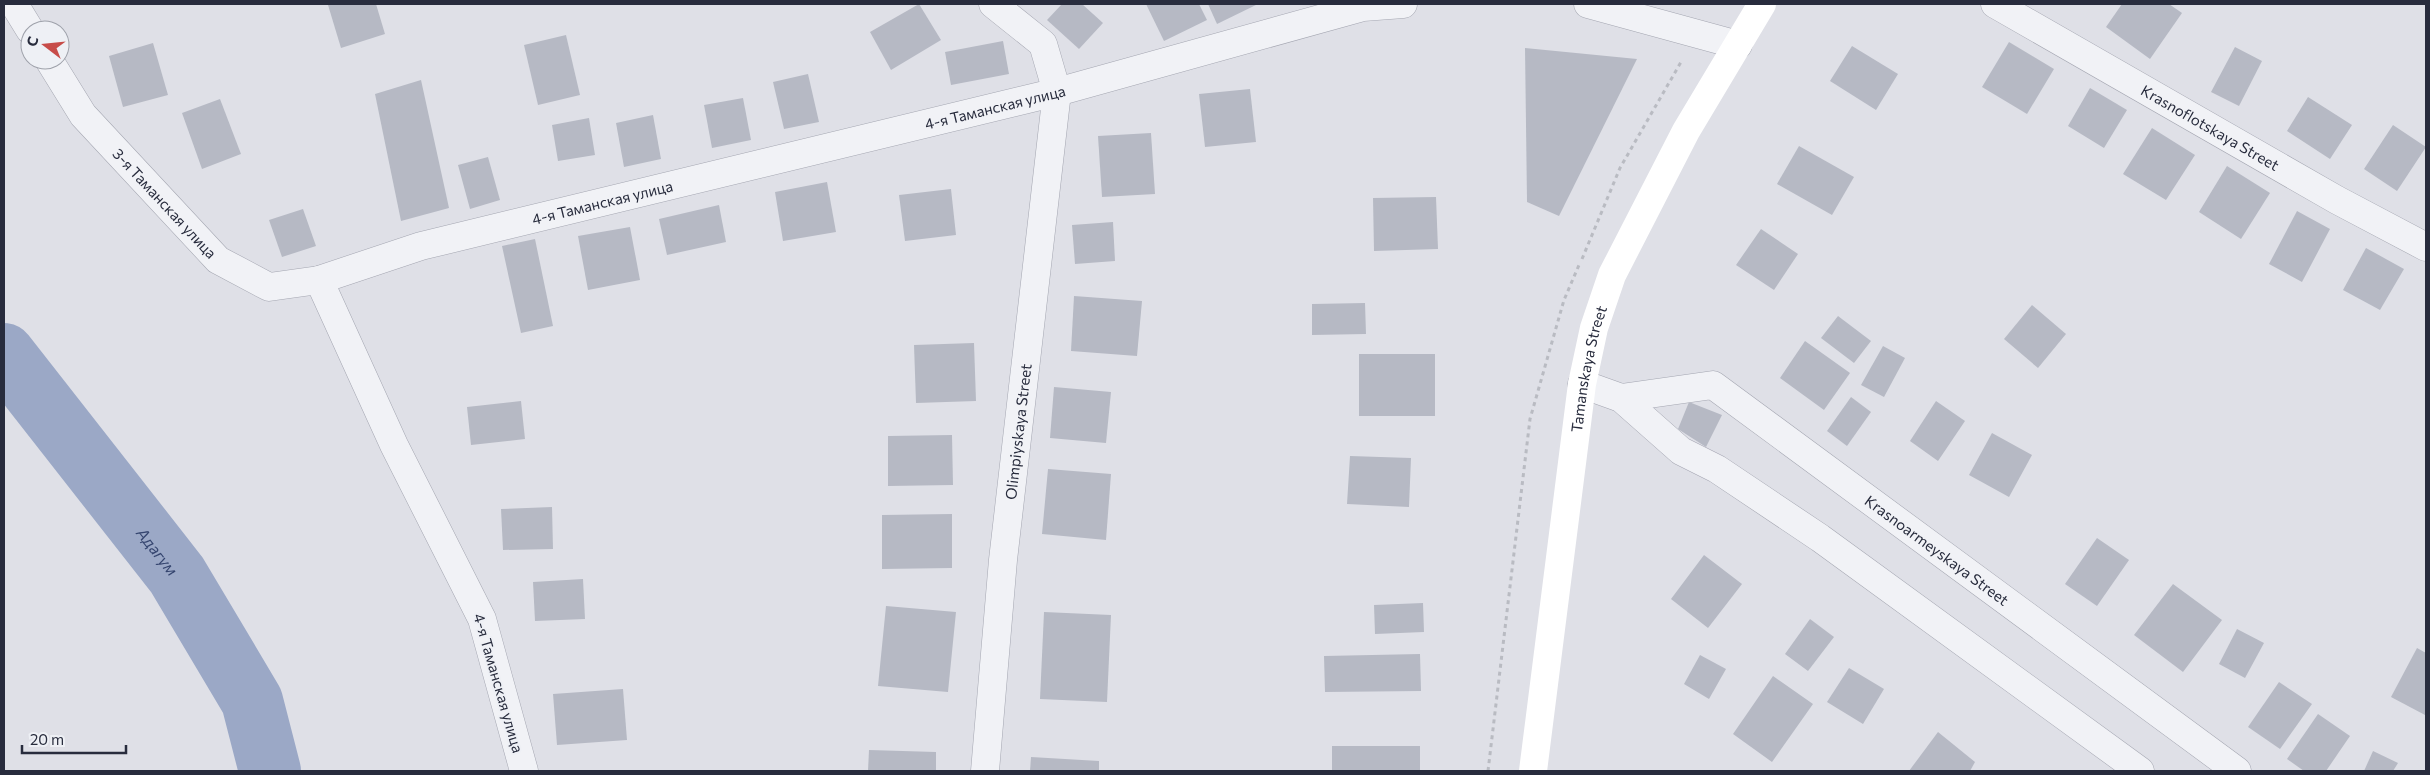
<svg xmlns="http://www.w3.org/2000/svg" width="2430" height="775" font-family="Commissioner,sans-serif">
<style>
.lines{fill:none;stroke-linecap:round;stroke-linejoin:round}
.river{stroke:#9ba8c6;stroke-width:62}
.building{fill:#b6b9c4}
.street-casing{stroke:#a4a6b1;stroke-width:29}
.path{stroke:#b9bbc2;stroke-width:3;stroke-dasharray:4 4;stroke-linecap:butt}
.street{stroke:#f1f2f6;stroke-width:28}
.secondary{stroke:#fff;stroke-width:28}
.labels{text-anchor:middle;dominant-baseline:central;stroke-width:4;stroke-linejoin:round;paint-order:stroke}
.street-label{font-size:15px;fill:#282c3d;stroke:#eef0f5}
.water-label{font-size:16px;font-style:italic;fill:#35456f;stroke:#eef0f5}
</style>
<rect width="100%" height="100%" fill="#dfe0e7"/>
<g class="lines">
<path class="river" id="s1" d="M 4,354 L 177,575 L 252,701 L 270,771"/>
</g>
<g class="building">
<path d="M 333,4 L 376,4 L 385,34 L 341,48 L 328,5 Z"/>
<path d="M 919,4 L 941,40 L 891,70 L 870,32 Z"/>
<path d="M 1062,4 L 1082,4 L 1103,23 L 1079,49 L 1047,20 Z"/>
<path d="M 1146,4 L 1199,4 L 1207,20 L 1164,41 Z"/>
<path d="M 1208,4 L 1258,4 L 1217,24 Z"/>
<path d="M 2122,4 L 2169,4 L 2182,13 L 2150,59 L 2106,27 Z"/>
<path d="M 566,35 L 580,95 L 538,105 L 524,45 Z"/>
<path d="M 1003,41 L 1009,74 L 951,85 L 945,52 Z"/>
<path d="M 2009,42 L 2054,69 L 2027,114 L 1982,87 Z"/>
<path d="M 153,43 L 168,95 L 123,107 L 109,56 Z"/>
<path d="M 1852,46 L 1898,74 L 1876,110 L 1830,81 Z"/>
<path d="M 2235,47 L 2262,61 L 2239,106 L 2211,92 Z"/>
<path d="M 1525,48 L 1637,59 L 1559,216 L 1527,202 Z"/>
<path d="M 808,74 L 819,122 L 784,129 L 773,82 Z"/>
<path d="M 421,80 L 449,208 L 401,221 L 375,94 Z"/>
<path d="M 2090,88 L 2127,110 L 2104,148 L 2068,126 Z"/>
<path d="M 1250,89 L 1256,142 L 1205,147 L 1199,94 Z"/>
<path d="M 2308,97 L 2352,125 L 2330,159 L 2287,131 Z"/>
<path d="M 743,98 L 751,140 L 712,148 L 704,105 Z"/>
<path d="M 220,99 L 241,154 L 202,169 L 182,113 Z"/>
<path d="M 653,115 L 661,159 L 624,167 L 616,123 Z"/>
<path d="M 589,118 L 595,155 L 558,161 L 552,125 Z"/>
<path d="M 2393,125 L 2426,147 L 2397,191 L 2364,169 Z"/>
<path d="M 2152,128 L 2195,155 L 2166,200 L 2123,174 Z"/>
<path d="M 1151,133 L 1155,194 L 1102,197 L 1098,136 Z"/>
<path d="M 1799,146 L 1854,177 L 1832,215 L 1777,184 Z"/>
<path d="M 488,157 L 500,200 L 470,209 L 458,165 Z"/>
<path d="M 2227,166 L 2270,193 L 2241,239 L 2199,212 Z"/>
<path d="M 827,182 L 836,232 L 783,241 L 775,192 Z"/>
<path d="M 951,189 L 956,235 L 905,241 L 899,195 Z"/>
<path d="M 1436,197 L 1438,249 L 1374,251 L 1373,198 Z"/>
<path d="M 719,205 L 726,242 L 667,255 L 659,219 Z"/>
<path d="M 303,209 L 316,246 L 282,257 L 269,220 Z"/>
<path d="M 2297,211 L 2330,229 L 2302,282 L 2269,264 Z"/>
<path d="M 1113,222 L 1115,261 L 1075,264 L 1072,225 Z"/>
<path d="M 630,227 L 640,280 L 588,290 L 578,236 Z"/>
<path d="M 1761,229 L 1798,254 L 1774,290 L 1736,265 Z"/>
<path d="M 535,239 L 553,326 L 521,333 L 502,246 Z"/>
<path d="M 2366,248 L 2404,269 L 2380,310 L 2343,290 Z"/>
<path d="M 1074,296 L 1142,301 L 1137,356 L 1071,351 Z"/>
<path d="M 1365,303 L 1366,334 L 1312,335 L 1312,304 Z"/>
<path d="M 2032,305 L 2066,334 L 2038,368 L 2004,339 Z"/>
<path d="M 1838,316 L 1871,341 L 1854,363 L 1821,338 Z"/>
<path d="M 1805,341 L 1850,373 L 1824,410 L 1780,378 Z"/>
<path d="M 974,343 L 976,401 L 916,403 L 914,345 Z"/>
<path d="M 1883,346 L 1905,358 L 1884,397 L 1861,385 Z"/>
<rect x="1359" y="354" width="76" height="62"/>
<path d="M 1054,387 L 1111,392 L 1106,443 L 1050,438 Z"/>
<path d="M 1851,397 L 1871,412 L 1847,446 L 1827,431 Z"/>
<path d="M 521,401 L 525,439 L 471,445 L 467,407 Z"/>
<path d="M 1936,401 L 1965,421 L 1938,461 L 1910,441 Z"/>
<path d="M 1689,402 L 1722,415 L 1706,447 L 1678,429 Z"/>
<path d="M 1992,433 L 2032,455 L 2009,497 L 1969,475 Z"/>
<path d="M 952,435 L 953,485 L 888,486 L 888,436 Z"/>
<path d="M 1350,456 L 1411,458 L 1409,507 L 1347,504 Z"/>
<path d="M 1048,469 L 1111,474 L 1106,540 L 1042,534 Z"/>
<path d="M 552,507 L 553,549 L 503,550 L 501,509 Z"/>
<path d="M 952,514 L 952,568 L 882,569 L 882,515 Z"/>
<path d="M 2097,538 L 2129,560 L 2097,606 L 2065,584 Z"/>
<path d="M 1704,555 L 1742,584 L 1708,628 L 1671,599 Z"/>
<path d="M 583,579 L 585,619 L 535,621 L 533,582 Z"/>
<path d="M 2173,584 L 2222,620 L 2183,672 L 2134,635 Z"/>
<path d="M 1423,603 L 1424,632 L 1375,634 L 1374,605 Z"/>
<path d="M 886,606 L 956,612 L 948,692 L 878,686 Z"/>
<path d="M 1044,612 L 1111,615 L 1107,702 L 1040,699 Z"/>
<path d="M 1810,619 L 1834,637 L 1808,671 L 1785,654 Z"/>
<path d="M 2237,629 L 2264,643 L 2245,678 L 2219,664 Z"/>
<path d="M 2417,648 L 2426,653 L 2425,715 L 2391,697 Z"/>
<path d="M 1420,654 L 1421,691 L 1325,692 L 1324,656 Z"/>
<path d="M 1700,655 L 1726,669 L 1709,699 L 1684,684 Z"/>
<path d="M 1849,668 L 1884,689 L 1863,724 L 1827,702 Z"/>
<path d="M 1773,676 L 1813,704 L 1772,762 L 1733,734 Z"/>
<path d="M 2279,682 L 2312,704 L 2280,749 L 2248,727 Z"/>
<path d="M 623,689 L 627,740 L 557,745 L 553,694 Z"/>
<path d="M 2318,714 L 2350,736 L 2326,771 L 2304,771 L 2287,759 Z"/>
<path d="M 1938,732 L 1975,762 L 1970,771 L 1909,771 Z"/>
<rect x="1332" y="746" width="88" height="25"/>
<path d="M 869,750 L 936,752 L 936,771 L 868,771 Z"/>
<path d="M 2373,751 L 2398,763 L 2393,771 L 2364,771 Z"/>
<path d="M 1031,757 L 1099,761 L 1099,771 L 1030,771 Z"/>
</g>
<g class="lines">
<g class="street-casing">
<g id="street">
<path d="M 14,4 L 30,30"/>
<path d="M 1588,4 L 1738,45"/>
<path id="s2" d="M 1995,4 L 2337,200 L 2426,247"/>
<path id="s3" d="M 49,60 L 83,115 L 218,260 L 269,287 L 319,280"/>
<path d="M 1582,384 L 1621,398 L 1681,451 L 1717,469 L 1820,538 L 2140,771"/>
<path id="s4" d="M 1621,398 L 1713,385 L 2237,771"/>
<path id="s5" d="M 524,771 L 482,619 L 394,445 L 319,280 L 421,246 L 1057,92 L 1363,7 L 1403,4"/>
<path id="s6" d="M 985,771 L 1003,560 L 1057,92 L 1043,44 L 993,4"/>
</g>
</g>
<g class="path">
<path d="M 1582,259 L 1620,168 L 1681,62"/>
<path d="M 1488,771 L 1530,419 L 1564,300 L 1579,265"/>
</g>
<use href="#street" class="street"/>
<path class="secondary" id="s7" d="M 1533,771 L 1582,384 L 1594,328 L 1612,275 L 1686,131 L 1762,4"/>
</g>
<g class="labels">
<g class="street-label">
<text stroke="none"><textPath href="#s5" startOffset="1232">4-я Таманская улица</textPath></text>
<text stroke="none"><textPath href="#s2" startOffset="248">Krasnoflotskaya Street</textPath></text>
<text stroke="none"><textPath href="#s5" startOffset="828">4-я Таманская улица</textPath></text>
<text stroke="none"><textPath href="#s3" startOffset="185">3-я Таманская улица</textPath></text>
<text stroke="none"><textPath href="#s7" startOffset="406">Tamanskaya Street</textPath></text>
<text stroke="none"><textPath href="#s6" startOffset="341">Olimpiyskaya Street</textPath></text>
<text stroke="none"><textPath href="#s4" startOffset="371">Krasnoarmeyskaya Street</textPath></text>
<text transform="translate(499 683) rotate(74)">4-я Таманская улица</text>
</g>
<g class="water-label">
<text stroke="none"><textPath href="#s1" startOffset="250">Адагум</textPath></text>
</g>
</g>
<rect width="2430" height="775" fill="none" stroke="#282c3d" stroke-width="10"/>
<g transform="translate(45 45) rotate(286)"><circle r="24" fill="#eef0f5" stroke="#9fa2ab"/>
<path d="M0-4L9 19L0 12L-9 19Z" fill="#c74c49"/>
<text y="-8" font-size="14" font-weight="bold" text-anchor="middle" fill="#282c3d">С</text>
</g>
<path d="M22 745v8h104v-8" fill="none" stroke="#282c3d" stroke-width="2.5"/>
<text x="30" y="745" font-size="15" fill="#282c3d" stroke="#eef0f5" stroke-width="4" paint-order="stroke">20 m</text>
</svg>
